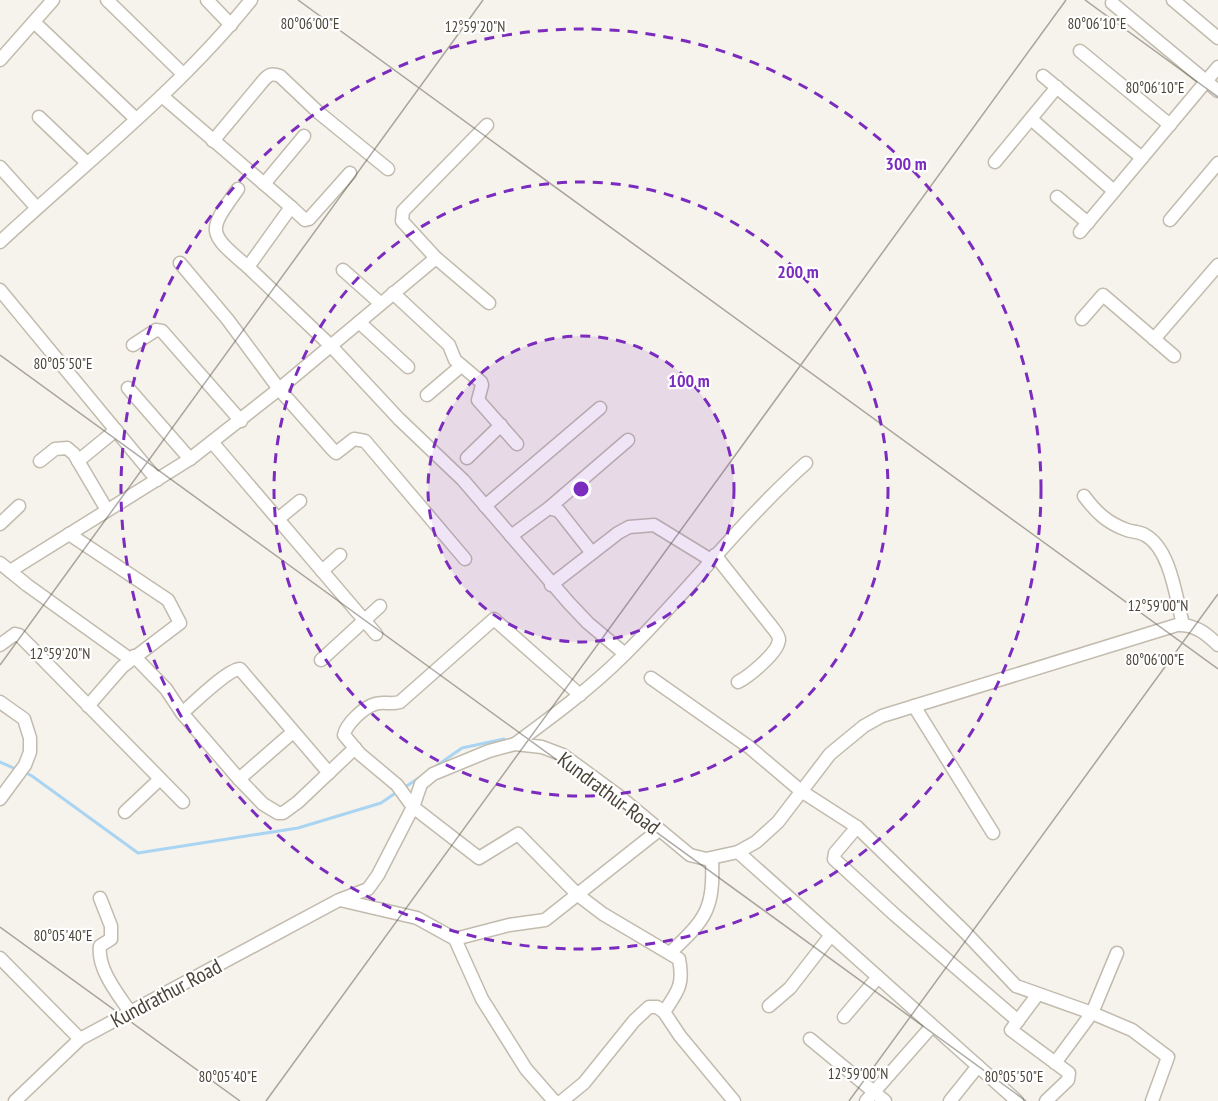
<svg xmlns="http://www.w3.org/2000/svg" width="1218" height="1101" font-family="'PT Sans Narrow',sans-serif">
<style>
.lines{fill:none;stroke-linecap:round;stroke-linejoin:round}
.stream{stroke:#a9d4f2;stroke-width:3}
.minor-casing{stroke:#c2bbae;stroke-width:15}
.minor{stroke:#fff;stroke-width:12}
.ticks{fill:none;stroke:#4b4439;stroke-width:1.5;stroke-opacity:0.45}
.ring{fill:none;stroke:#7b2cbf;stroke-width:3;stroke-dasharray:10 8}
.labels{text-anchor:middle;dominant-baseline:central;stroke-width:4.5;stroke-linejoin:round;paint-order:stroke}
.street-label{font-size:21px;fill:#4b4439;stroke:#fff}
.ticks-label{font-size:15px;text-anchor:middle;fill:#4b4439;stroke:#fff;stroke-width:4.5;stroke-linejoin:round;paint-order:stroke}
.centre{fill:#7b2cbf;stroke:#fff;stroke-width:3}
.ring-label{font-size:18px;text-anchor:middle;font-weight:bold;fill:#7b2cbf;stroke:#fff;stroke-width:4.5;stroke-linejoin:round;paint-order:stroke}
</style>
<rect width="100%" height="100%" fill="#f6f3ec"/>
<g class="lines">
<g class="stream">
<path d="M 0,762 L 18,770"/>
<path d="M 432,769 L 462,748 L 504,739"/>
<path d="M 24,772 L 32,776 L 138,853 L 298,828 L 381,803 L 397,792"/>
<path d="M 402,789 L 422,776"/>
</g>
<g class="minor-casing">
<g id="minor">
<path d="M 107,0 L 183,74"/>
<path d="M 207,0 L 231,25"/>
<path d="M 1173,0 L 1218,38"/>
<path d="M 1112,3 L 1218,91"/>
<path d="M 34,22 L 136,119"/>
<path d="M 1080,51 L 1170,125"/>
<path d="M 0,60 L 53,0"/>
<path d="M 1043,76 L 1142,158"/>
<path d="M 162,96 L 291,207 L 248,267 L 331,346 L 399,419 L 463,480 L 569,603 L 588,623 L 625,654"/>
<path d="M 39,117 L 87,163"/>
<path d="M 1031,119 L 1114,191"/>
<path d="M 213,141 L 263,81 C 269,74 272,73 280,76 L 318,112 L 388,169"/>
<path d="M 995,162 L 1057,87"/>
<path d="M 0,167 L 37,208"/>
<path d="M 264,184 L 304,136"/>
<path d="M 238,189 C 207,232 207,232 248,267"/>
<path d="M 1057,197 L 1088,223"/>
<path d="M 291,207 L 305,220 L 309,219 L 350,173"/>
<path d="M 1170,220 L 1218,163"/>
<path d="M 1080,232 L 1218,67"/>
<path d="M 0,242 C 85,163 178,91 251,0"/>
<path d="M 436,258 L 402,221 L 403,211 L 487,125"/>
<path d="M 180,263 L 228,320 L 279,389 L 332,449 L 336,453 L 354,439 L 365,441 L 465,559"/>
<path d="M 343,270 L 380,303"/>
<path d="M 0,290 L 157,480"/>
<path d="M 393,293 L 449,345 L 455,360 L 481,382 L 482,385 L 478,400 L 517,444"/>
<path d="M 1082,319 L 1103,295 L 1174,356"/>
<path d="M 359,322 L 408,367"/>
<path d="M 1154,339 L 1218,265"/>
<path d="M 133,345 L 156,330 L 162,331 L 241,421"/>
<path d="M 128,388 L 190,459"/>
<path d="M 427,395 L 461,366"/>
<path d="M 212,442 L 376,634"/>
<path d="M 467,458 L 501,425"/>
<path d="M 40,461 L 55,449 L 67,448 L 74,454 L 107,510"/>
<path d="M 78,461 L 116,430"/>
<path d="M 1084,496 C 1096,512 1107,523 1127,530 C 1133,532 1140,532 1145,535 C 1171,549 1176,599 1183,624"/>
<path d="M 485,506 L 600,408"/>
<path d="M 549,508 L 628,440"/>
<path d="M 278,519 L 300,501"/>
<path d="M 0,524 L 19,506"/>
<path d="M 69,534 L 168,600 L 180,623 L 122,667 L 88,706"/>
<path d="M 511,536 L 549,508 L 559,511 L 592,553"/>
<path d="M 715,555 L 772,627 C 775,631 779,635 779,640 C 778,653 749,676 738,682"/>
<path d="M 0,563 L 27,585 L 130,659"/>
<path d="M 10,571 L 190,459 L 279,389 L 436,258 L 489,303"/>
<path d="M 322,571 L 340,555"/>
<path d="M 551,585 L 618,533 L 629,527 L 654,525 L 711,560"/>
<path d="M 0,645 L 15,634 L 19,635 L 183,802"/>
<path d="M 134,656 L 166,689 L 182,713 L 239,779 L 263,804 L 278,813 L 283,813 L 298,802 L 355,748"/>
<path d="M 321,660 L 380,606"/>
<path d="M 651,678 L 749,747 L 801,791 L 857,827 L 965,932 L 1016,986 L 1092,1013 L 1132,1030 L 1168,1057 L 1152,1101"/>
<path d="M 580,695 L 494,619 L 400,702 C 391,705 383,701 375,704 C 364,707 346,724 344,735 L 360,754 L 397,785 L 413,807 L 479,858 L 518,834 L 578,895 L 603,914 L 679,959 C 684,985 678,991 664,1012"/>
<path d="M 0,702 L 24,719 L 30,738 L 30,752 L 25,765 L 0,799"/>
<path d="M 914,706 L 993,833"/>
<path d="M 182,713 C 194,703 228,669 240,669 L 329,773"/>
<path d="M 515,744 C 553,716 591,688 624,655 C 687,593 740,522 806,463"/>
<path d="M 239,779 L 293,732"/>
<path d="M 125,812 L 160,779"/>
<path d="M 857,827 L 835,853 L 834,859 L 895,915 L 1018,1021"/>
<path d="M 738,852 L 1017,1101"/>
<path d="M 100,898 L 111,926 L 111,939 L 100,946 C 97,969 118,994 130,1012"/>
<path d="M 340,900 L 417,918 L 455,939 L 482,999 L 526,1069 L 554,1101"/>
<path d="M 455,939 L 509,925 L 545,920 L 659,830"/>
<path d="M 670,953 C 707,918 714,909 712,858"/>
<path d="M 0,958 L 80,1039"/>
<path d="M 1038,994 L 1011,1030 L 1069,1073 L 1068,1080 L 1046,1101"/>
<path d="M 769,1006 L 790,988 L 831,935"/>
<path d="M 844,1017 L 878,977"/>
<path d="M 810,1039 L 885,1101"/>
<path d="M 1055,1063 L 1092,1013 L 1117,953"/>
<path d="M 15,1101 L 80,1039 L 339,900 L 368,889 L 378,875 L 413,807 L 421,784 L 433,774 L 489,751 L 515,744 L 542,747 L 563,755 L 619,796 L 690,855 L 706,859 L 738,852 L 756,842 L 778,822 L 830,754 L 864,726 L 882,716 L 1177,625 C 1194,624 1206,633 1218,645"/>
<path d="M 562,1101 L 584,1083 L 634,1021 L 649,1007 L 657,1007 L 664,1012 L 680,1036 L 734,1101"/>
<path d="M 866,1101 L 932,1026"/>
<path d="M 950,1101 L 978,1066"/>
</g>
</g>
<use href="#minor" class="minor"/>
</g>
<path class="ticks" d="M 298,0 L 1218,669M 1085,0 L 1218,97M 0,355 L 1026,1101M 0,665 L 483,0M 0,927 L 240,1101M 266,1101 L 1066,0M 849,1101 L 1218,594"/>
<circle cx="581" cy="489" r="153" fill="#7b2cbf" fill-opacity=".12"/>
<g class="ring">
<circle cx="581" cy="489" r="153"/>
<circle cx="581" cy="489" r="307"/>
<circle cx="581" cy="489" r="460"/>
</g>
<g class="labels">
<g class="street-label">
<text transform="translate(609 793) rotate(37)">Kundrathur Road</text>
<text transform="translate(166 993) rotate(-28)">Kundrathur Road</text>
</g>
</g>
<g class="ticks-label">
<text x="1097" y="29">80°06'10"E</text>
<text x="310" y="29">80°06'00"E</text>
<text x="475" y="32">12°59'20"N</text>
<text x="1155" y="93">80°06'10"E</text>
<text x="63" y="369">80°05'50"E</text>
<text x="1158" y="611">12°59'00"N</text>
<text x="60" y="659">12°59'20"N</text>
<text x="1155" y="665">80°06'00"E</text>
<text x="63" y="941">80°05'40"E</text>
<text x="858" y="1079">12°59'00"N</text>
<text x="228" y="1082">80°05'40"E</text>
<text x="1014" y="1082">80°05'50"E</text>
</g>
<circle cx="581" cy="489" r="9" class="centre"/>
<g class="ring-label">
<text x="906" y="170">300 m</text>
<text x="798" y="278">200 m</text>
<text x="689" y="387">100 m</text>
</g>
</svg>
